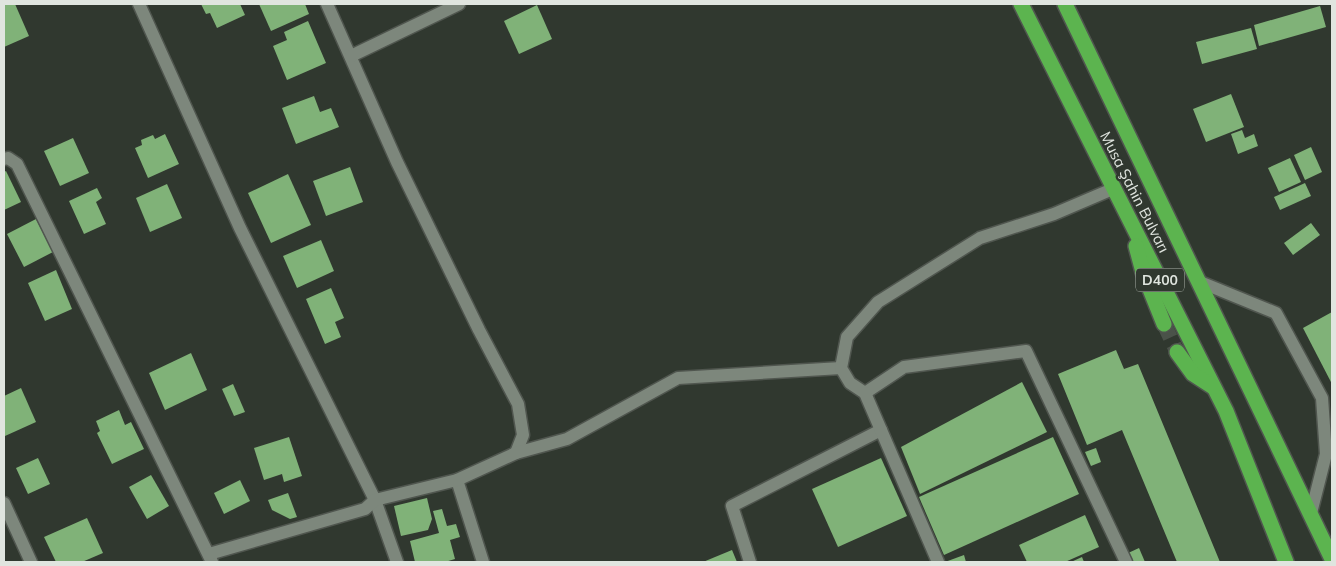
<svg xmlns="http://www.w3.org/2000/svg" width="1336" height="566" font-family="Mulish,sans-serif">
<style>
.building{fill:#80b278}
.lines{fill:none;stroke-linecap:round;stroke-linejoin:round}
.highway-tunnel{stroke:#4a5249;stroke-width:15;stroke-dasharray:15 8;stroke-linecap:butt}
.minor-casing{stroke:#50564f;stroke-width:15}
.highway-casing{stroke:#50564f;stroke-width:18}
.minor{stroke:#7d877c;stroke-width:12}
.highway{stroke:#5cb44f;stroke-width:15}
.labels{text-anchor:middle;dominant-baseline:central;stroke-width:5;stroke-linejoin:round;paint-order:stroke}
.shield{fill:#30382f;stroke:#abb1aa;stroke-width:1}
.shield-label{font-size:14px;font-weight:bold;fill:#e0e5df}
.street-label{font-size:15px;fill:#e0e5df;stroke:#30382f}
</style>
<rect width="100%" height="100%" fill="#30382f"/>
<g class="building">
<path d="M 4,4 L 15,4 L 29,36 L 4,47 Z"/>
<path d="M 201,4 L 240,4 L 245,15 L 217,28 L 210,13 L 206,14 Z"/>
<path d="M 259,4 L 305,4 L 309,14 L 271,31 Z"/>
<path d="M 537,5 L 552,39 L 519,54 L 504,21 Z"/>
<path d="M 1320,6 L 1326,27 L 1259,46 L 1254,25 Z"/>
<path d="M 308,21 L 326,63 L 287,80 L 273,46 L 287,40 L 284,32 Z"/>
<path d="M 1251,28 L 1257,49 L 1202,64 L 1196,42 Z"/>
<path d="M 1231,94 L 1244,127 L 1206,142 L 1193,109 Z"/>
<path d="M 314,96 L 320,112 L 331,108 L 339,127 L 296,144 L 282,108 Z"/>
<path d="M 1242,130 L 1245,138 L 1254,134 L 1258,146 L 1238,154 L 1231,134 Z"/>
<path d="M 165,134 L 179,164 L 148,178 L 135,148 L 142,145 L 141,140 L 153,135 L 155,139 Z"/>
<path d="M 73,138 L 89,173 L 60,186 L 44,151 Z"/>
<path d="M 1311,147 L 1322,172 L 1305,180 L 1294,155 Z"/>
<path d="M 1290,158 L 1301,182 L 1279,192 L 1268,168 Z"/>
<path d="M 350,167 L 363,202 L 326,216 L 313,181 Z"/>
<path d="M 6,171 L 21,202 L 4,210 L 4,172 Z"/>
<path d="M 288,174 L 311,225 L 271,243 L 248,193 Z"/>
<path d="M 1305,183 L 1311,196 L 1280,210 L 1274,197 Z"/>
<path d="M 167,184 L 182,218 L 150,232 L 136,198 Z"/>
<path d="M 97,188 L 102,198 L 96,202 L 106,224 L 84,234 L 69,201 Z"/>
<path d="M 36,219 L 53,252 L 24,267 L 7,234 Z"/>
<path d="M 1311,223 L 1320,235 L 1293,255 L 1284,243 Z"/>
<path d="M 321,240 L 334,271 L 297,288 L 283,256 Z"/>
<path d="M 56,270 L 72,309 L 45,321 L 28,283 Z"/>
<path d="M 331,288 L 344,318 L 335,322 L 341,337 L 325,344 L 306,299 Z"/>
<path d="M 1332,312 L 1332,384 L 1303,328 Z"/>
<path d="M 1116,350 L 1124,369 L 1138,364 L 1220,562 L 1177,562 L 1122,430 L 1087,445 L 1058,374 Z"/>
<path d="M 191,353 L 207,390 L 165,410 L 149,373 Z"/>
<path d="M 1022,382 L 1047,432 L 920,494 L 901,447 Z"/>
<path d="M 233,384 L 245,412 L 234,416 L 222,389 Z"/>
<path d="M 21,388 L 36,422 L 5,436 L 4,396 Z"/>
<path d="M 119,410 L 125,425 L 131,422 L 144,449 L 112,464 L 97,433 L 100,431 L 96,421 Z"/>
<path d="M 289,437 L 302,476 L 284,482 L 282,474 L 264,480 L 254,448 Z"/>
<path d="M 1053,437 L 1079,494 L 944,555 L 919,497 Z"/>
<path d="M 1096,448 L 1101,462 L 1091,466 L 1085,452 Z"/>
<path d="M 38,458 L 50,484 L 28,494 L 16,468 Z"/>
<path d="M 881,458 L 907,516 L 838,547 L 812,489 Z"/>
<path d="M 151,475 L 169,506 L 147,519 L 129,487 Z"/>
<path d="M 240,480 L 250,501 L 224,514 L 214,493 Z"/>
<path d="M 288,493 L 297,517 L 290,519 L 272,510 L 268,500 Z"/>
<path d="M 427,498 L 432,519 L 428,530 L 401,536 L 394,506 Z"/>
<path d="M 442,509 L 447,526 L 456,524 L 460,537 L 450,540 L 455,559 L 445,562 L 415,562 L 410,541 L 439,533 L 433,511 Z"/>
<path d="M 1085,515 L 1099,547 L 1065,562 L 1027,562 L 1019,545 Z"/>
<path d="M 87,518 L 103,553 L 82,562 L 56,562 L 44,537 Z"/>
<path d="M 1139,548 L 1145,562 L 1130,562 L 1126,554 Z"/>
<path d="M 732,550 L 737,562 L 703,562 Z"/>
<path d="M 964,555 L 966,562 L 945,562 Z"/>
<path d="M 1082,557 L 1084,562 L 1071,562 Z"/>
</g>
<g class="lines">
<path class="highway-tunnel" d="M 1164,324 L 1177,352"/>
<g class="minor-casing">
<g id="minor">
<path d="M 139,4 L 240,228 L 375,500 L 397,562"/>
<path d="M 327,4 L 397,162 L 479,330 L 518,404 L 523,435 L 516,453"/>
<path d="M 351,56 L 459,4"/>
<path d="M 4,159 L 8,158 L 17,164 L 212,562"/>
<path d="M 1200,282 L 1276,313 L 1322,398 L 1326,454 L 1311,513"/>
<path d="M 865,393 L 904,367 L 1026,351 L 1126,562"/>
<path d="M 457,480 L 483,562"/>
<path d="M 4,503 L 31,562"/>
<path d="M 209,554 L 365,509 L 375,500 L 457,480 L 516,453 L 567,439 L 678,378 L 841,368"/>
<path d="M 750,562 L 732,506 L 881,430"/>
<path d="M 938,562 L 865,393 L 850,383 L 841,368 L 847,337 L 878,302 L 980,238 L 1054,214 L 1115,188"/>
</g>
</g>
<g class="highway-casing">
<g id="highway">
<path d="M 1021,4 L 1226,411 L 1286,562"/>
<path d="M 1065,4 L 1332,559"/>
<path d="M 1136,246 L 1143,272 L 1164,324"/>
<path d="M 1177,352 L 1193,374 L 1213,387"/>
</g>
</g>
<use href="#minor" class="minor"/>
<use href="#highway" class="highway"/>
</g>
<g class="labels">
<rect class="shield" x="1136" y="268.5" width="48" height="23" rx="4"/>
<g class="shield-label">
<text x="1160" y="280">D400</text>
</g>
<g class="street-label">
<text transform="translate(1135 192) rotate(63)">Musa Şahin Bulvarı</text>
</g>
</g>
<rect width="1336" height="566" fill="none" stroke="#e0e5df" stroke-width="10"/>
</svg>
